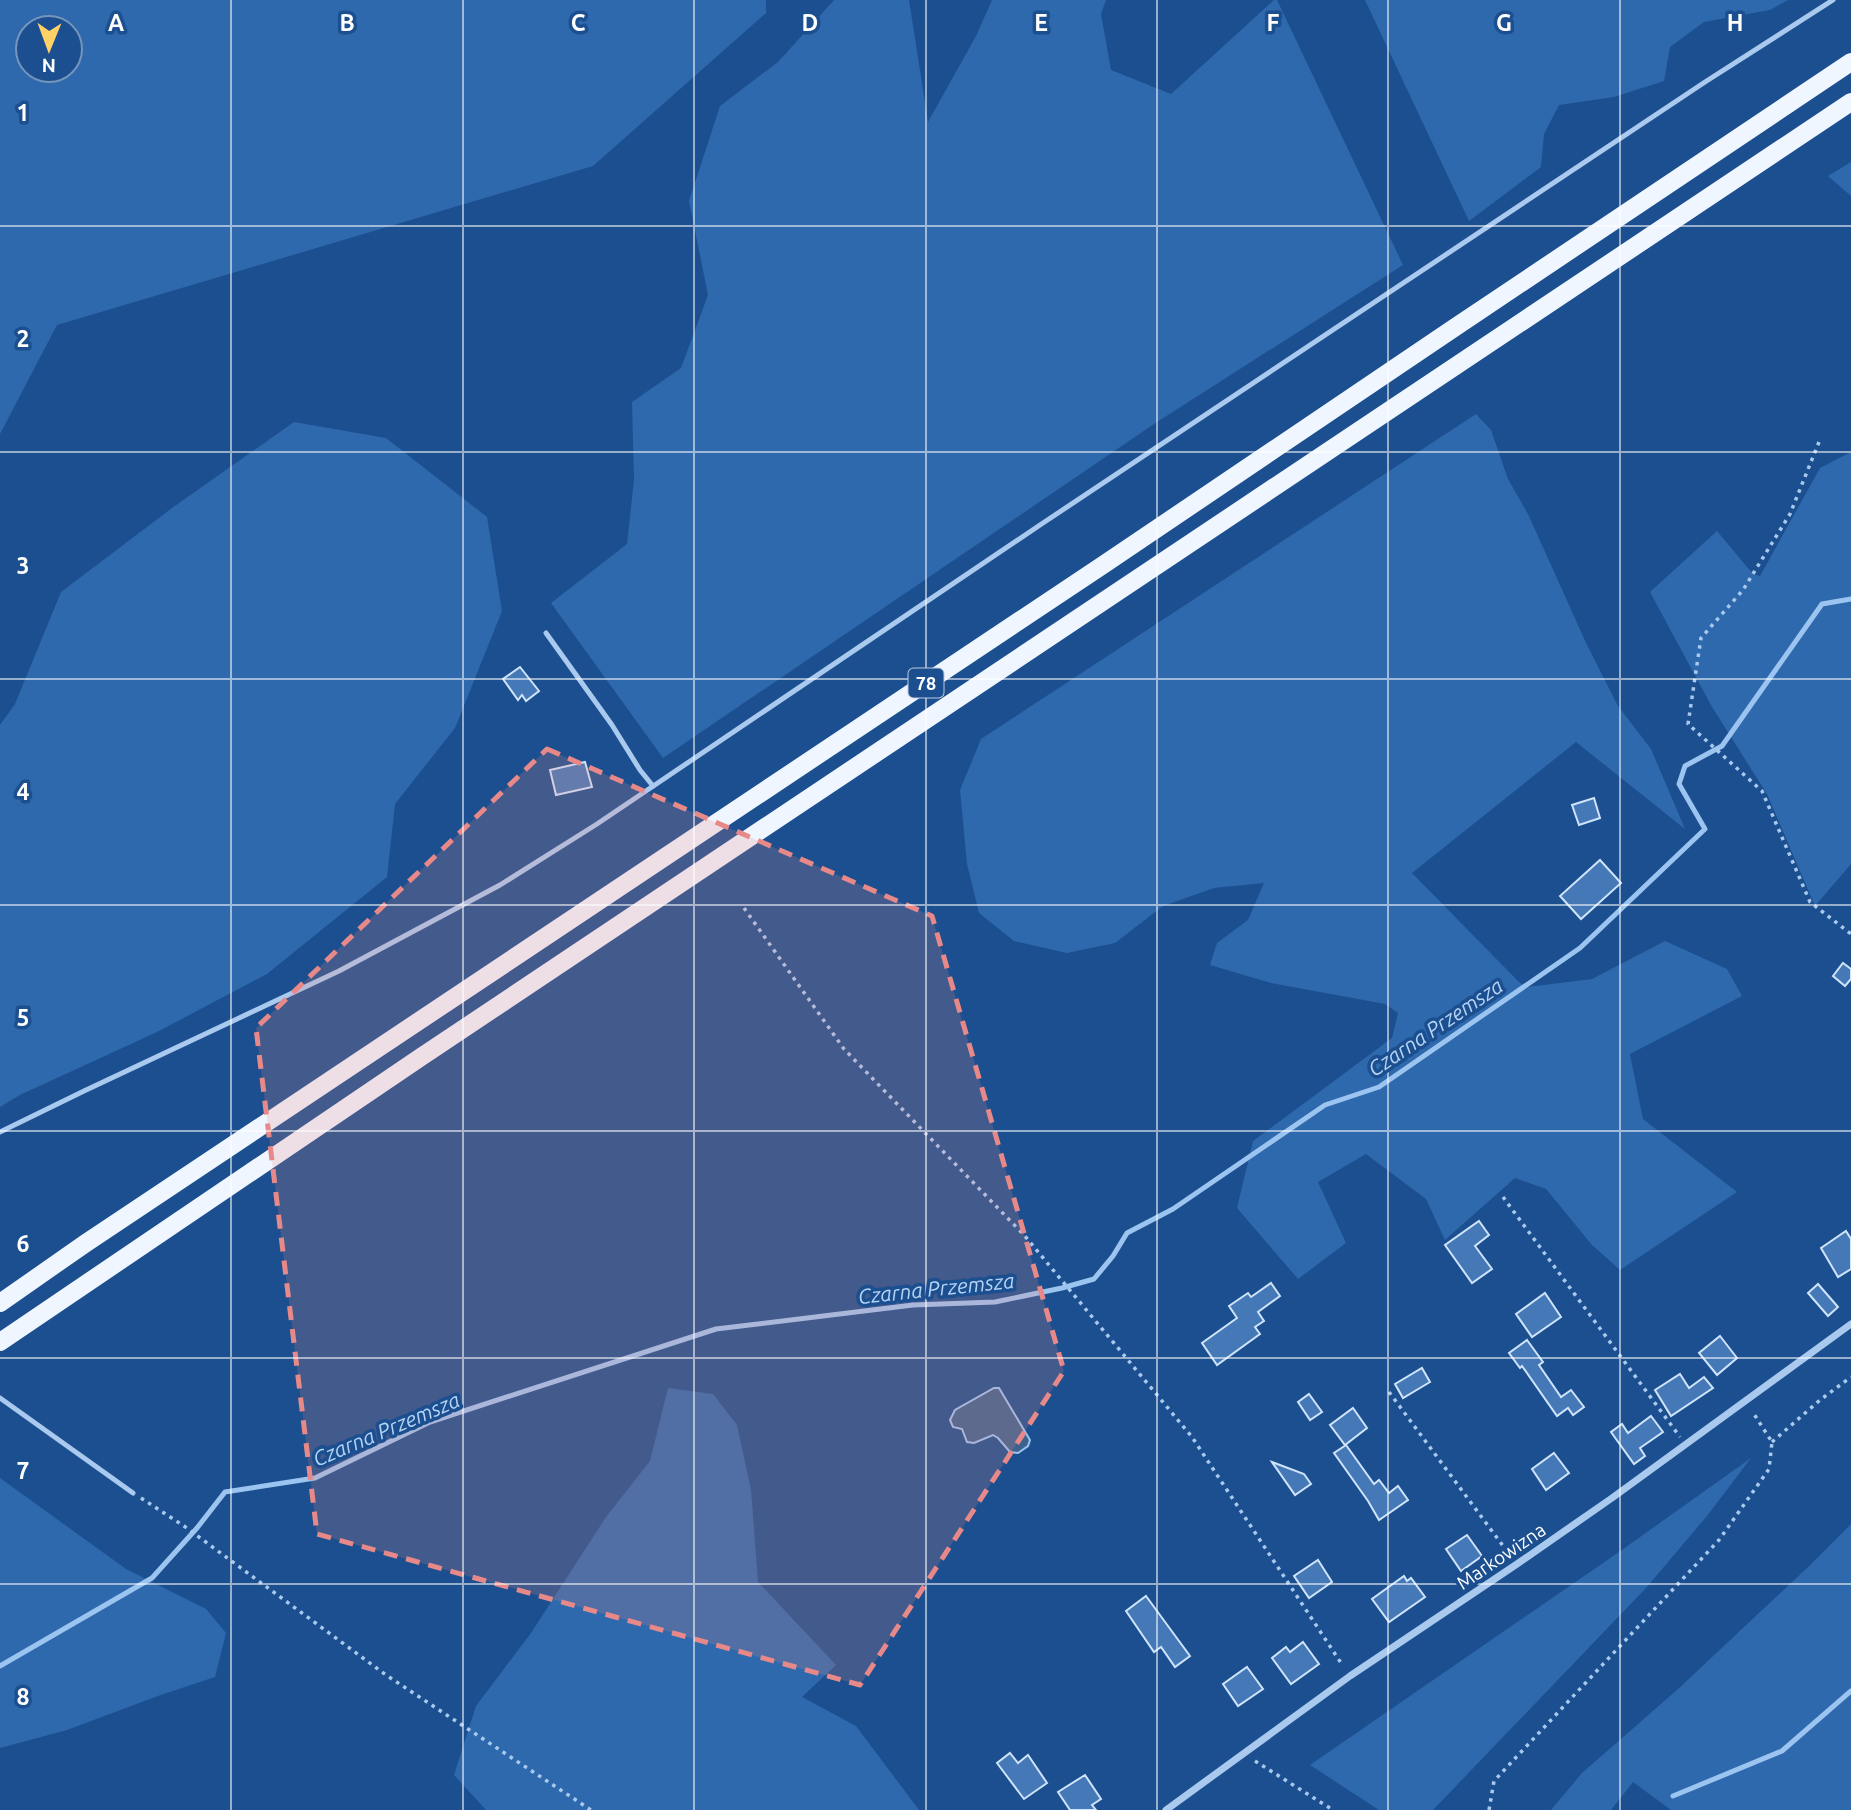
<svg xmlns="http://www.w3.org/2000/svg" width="1851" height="1810" font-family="Ubuntu,sans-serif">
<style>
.green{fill:#2e69ad;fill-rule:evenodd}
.water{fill:#3c6290;stroke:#9cc4f0;stroke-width:2}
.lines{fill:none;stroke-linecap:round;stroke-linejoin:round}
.stream{stroke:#9cc4f0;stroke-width:5}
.building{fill:#4478b7;stroke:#cfe3fa;stroke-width:2}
.path{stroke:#a9c9ee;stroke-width:3.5;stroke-dasharray:3.5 5;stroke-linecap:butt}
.service{stroke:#a9c9ee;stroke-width:5}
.minor{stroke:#a9c9ee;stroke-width:7}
.primary{stroke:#f0f6ff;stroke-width:18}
.marked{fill:#e88989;fill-opacity:0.2;stroke:#e88989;stroke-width:5;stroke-dasharray:14 9;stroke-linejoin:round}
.grid{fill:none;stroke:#fff;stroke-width:2;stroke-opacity:0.55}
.labels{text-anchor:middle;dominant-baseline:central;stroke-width:7;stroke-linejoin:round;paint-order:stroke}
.shield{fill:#1b4f8f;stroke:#bbcadd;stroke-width:2}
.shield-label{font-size:18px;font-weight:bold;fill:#fff}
.street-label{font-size:19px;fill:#fff;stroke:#1b4f8f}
.water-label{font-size:21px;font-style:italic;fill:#b5d3f5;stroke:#1b4f8f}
.grid-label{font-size:23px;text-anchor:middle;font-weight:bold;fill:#fff;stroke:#1b4f8f;stroke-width:7;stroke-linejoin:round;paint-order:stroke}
</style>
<rect width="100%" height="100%" fill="#1b4f8f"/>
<g class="green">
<path d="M 0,0 L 766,0 L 766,13 L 593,166 L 57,325 L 0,434 ZM 28,28 L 70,28 L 70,70 L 28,70 Z"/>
<path d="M 834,0 L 909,0 L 928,122 L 976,36 L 992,0 L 1106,0 L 1101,14 L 1111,70 L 1171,94 L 1274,0 L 1277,0 L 1403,265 L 1157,422 L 663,758 L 551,603 L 627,544 L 634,480 L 632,402 L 681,368 L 708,295 L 689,201 L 720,106 L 778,62 Z"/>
<path d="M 1365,0 L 1788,0 L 1770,10 L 1704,22 L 1670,47 L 1664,81 L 1614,97 L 1559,105 L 1544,134 L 1541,167 L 1469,221 Z"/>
<path d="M 1851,162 L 1851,196 L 1828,176 Z"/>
<path d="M 1476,414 L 1491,430 L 1508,479 L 1528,514 L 1587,645 L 1618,706 L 1651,749 L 1685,829 L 1576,742 L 1412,873 L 1520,983 L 1527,987 L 1592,979 L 1665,941 L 1727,969 L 1742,996 L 1630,1054 L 1643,1119 L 1737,1192 L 1620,1270 L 1592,1245 L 1546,1189 L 1515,1178 L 1445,1240 L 1426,1199 L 1366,1154 L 1318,1182 L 1346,1243 L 1298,1279 L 1237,1208 L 1253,1141 L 1392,1038 L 1398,1013 L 1385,1004 L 1271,983 L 1210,965 L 1217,943 L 1248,920 L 1264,883 L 1214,888 L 1163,906 L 1115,943 L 1067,953 L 1014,941 L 979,913 L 967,864 L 960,790 L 981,739 Z"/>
<path d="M 294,422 L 386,438 L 487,517 L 502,611 L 455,728 L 395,804 L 387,877 L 267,974 L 157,1032 L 20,1095 L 0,1107 L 0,725 L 15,704 L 61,592 L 172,508 Z"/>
<path d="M 1851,452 L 1851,864 L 1815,906 L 1767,794 L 1712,707 L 1650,592 L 1717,531 L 1753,574 L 1760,576 L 1820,468 Z"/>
<path d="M 668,1388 L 713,1394 L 737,1425 L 751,1490 L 758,1582 L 836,1665 L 802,1697 L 856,1726 L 919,1810 L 486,1810 L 454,1775 L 476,1706 L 531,1633 L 606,1517 L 650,1461 Z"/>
<path d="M 1751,1458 L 1707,1516 L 1646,1588 L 1433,1810 L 1379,1810 L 1310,1765 L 1619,1552 Z"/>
<path d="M 0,1478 L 126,1569 L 206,1609 L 226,1633 L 215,1677 L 158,1696 L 67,1730 L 0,1748 Z"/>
<path d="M 1851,1524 L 1851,1810 L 1671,1810 L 1633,1782 L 1611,1810 L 1551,1810 L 1582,1773 L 1678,1689 L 1808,1567 Z"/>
</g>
<path class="water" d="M 994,1388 L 999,1388 L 1030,1440 L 1028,1446 L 1018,1453 L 1010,1452 L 998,1438 L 993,1435 L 974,1443 L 967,1442 L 962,1429 L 953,1427 L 950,1420 L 955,1410 Z"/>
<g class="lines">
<g class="stream">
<path d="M 0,1666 L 152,1578 L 197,1528 L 225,1492 L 315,1478 L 430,1422 L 716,1329 L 913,1305 L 995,1302 L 1062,1288 L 1094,1279 L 1113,1256 L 1127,1233 L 1173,1209 L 1325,1105 L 1379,1087 L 1580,948 L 1705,829 L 1679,784 L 1685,766 L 1722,746 L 1822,604 L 1851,599"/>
<path d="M 1673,1796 L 1782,1751 L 1851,1691"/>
</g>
</g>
<g class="building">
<path d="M 520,667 L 539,691 L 526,701 L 522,695 L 518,700 L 503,679 Z"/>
<path d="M 585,762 L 592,787 L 556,795 L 550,770 Z"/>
<path d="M 1594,798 L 1600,818 L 1579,825 L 1572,805 Z"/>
<path d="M 1600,860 L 1621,883 L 1581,919 L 1560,896 Z"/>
<path d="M 1843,963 L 1851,969 L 1851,979 L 1845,986 L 1833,976 Z"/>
<path d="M 1479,1221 L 1489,1235 L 1475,1246 L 1492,1269 L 1472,1283 L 1445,1245 Z"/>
<path d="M 1846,1231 L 1851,1239 L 1851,1269 L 1838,1277 L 1821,1248 Z"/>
<path d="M 1271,1283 L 1280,1296 L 1258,1312 L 1264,1321 L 1255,1327 L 1260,1334 L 1217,1365 L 1202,1343 L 1237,1318 L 1229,1306 L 1248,1293 L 1251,1297 Z"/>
<path d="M 1818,1284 L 1838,1307 L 1828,1316 L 1808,1293 Z"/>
<path d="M 1545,1293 L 1561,1317 L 1532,1337 L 1516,1314 Z"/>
<path d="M 1720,1336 L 1737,1358 L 1717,1375 L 1699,1353 Z"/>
<path d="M 1527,1340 L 1543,1362 L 1539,1365 L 1561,1397 L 1571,1390 L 1584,1407 L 1573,1415 L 1568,1408 L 1557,1416 L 1522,1366 L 1520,1368 L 1509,1353 Z"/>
<path d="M 1422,1368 L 1430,1382 L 1403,1398 L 1395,1384 Z"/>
<path d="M 1680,1374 L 1689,1388 L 1704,1377 L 1713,1388 L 1671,1416 L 1655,1390 Z"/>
<path d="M 1309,1394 L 1322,1412 L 1310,1420 L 1298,1402 Z"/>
<path d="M 1353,1408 L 1367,1428 L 1345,1445 L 1330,1425 Z"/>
<path d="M 1651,1416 L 1663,1432 L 1640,1448 L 1645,1456 L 1634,1464 L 1611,1432 L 1622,1424 L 1628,1433 Z"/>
<path d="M 1346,1445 L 1374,1484 L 1379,1480 L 1389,1493 L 1398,1486 L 1408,1500 L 1379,1520 L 1368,1501 L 1334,1453 Z"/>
<path d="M 1554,1453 L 1569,1473 L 1546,1490 L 1532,1469 Z"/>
<path d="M 1272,1462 L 1304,1474 L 1311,1484 L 1295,1495 Z"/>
<path d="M 1467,1535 L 1482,1556 L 1461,1571 L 1446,1549 Z"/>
<path d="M 1318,1560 L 1332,1582 L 1309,1598 L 1294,1576 Z"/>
<path d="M 1404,1576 L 1407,1581 L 1411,1578 L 1425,1597 L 1389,1622 L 1372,1599 Z"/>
<path d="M 1146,1596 L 1190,1656 L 1175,1667 L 1161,1647 L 1154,1652 L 1126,1611 Z"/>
<path d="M 1303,1642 L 1319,1664 L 1291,1684 L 1272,1658 L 1286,1647 L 1290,1652 Z"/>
<path d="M 1247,1667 L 1263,1689 L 1238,1706 L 1223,1684 Z"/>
<path d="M 1010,1753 L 1018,1763 L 1028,1755 L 1047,1783 L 1024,1799 L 997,1763 Z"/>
<path d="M 1085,1775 L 1101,1799 L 1092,1805 L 1096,1810 L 1070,1810 L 1058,1792 Z"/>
</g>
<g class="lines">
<g class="path">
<path d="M 1819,442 L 1790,514 L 1743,590 L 1701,638 L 1688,724 L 1762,791 L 1810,902 L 1851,934"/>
<path d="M 744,908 L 844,1049 L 1024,1235 L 1192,1437 L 1343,1666"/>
<path d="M 1503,1197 L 1680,1437"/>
<path d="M 1389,1392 L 1509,1554"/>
<path d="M 1772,1442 L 1820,1400 L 1851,1377"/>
<path d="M 141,1498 L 184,1526 L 386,1675 L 591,1810"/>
<path d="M 1255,1761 L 1333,1810"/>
<path d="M 1489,1810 L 1494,1781 L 1719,1540 L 1769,1469 L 1772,1442 L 1752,1411"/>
</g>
<g class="service">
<path d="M 546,633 L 612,725 L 640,770 L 653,786"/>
<path d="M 0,1132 L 84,1091 L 339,971 L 500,885 L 597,824 L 1040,525 L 1705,82 L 1833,0"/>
<path d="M 0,1398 L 133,1493"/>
</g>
<path class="minor" d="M 1166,1810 L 1350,1676 L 1517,1564 L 1612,1498 L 1851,1324"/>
<g class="primary">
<path d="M 0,1303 L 86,1243 L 1103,565 L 1454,328 L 1851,62"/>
<path d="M 0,1342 L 421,1057 L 1851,102"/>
</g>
</g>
<path class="marked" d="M 547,749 L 932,916 L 1064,1371 L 860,1685 L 317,1534 L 256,1028 Z"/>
<path class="grid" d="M 231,0 L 231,1810M 463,0 L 463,1810M 694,0 L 694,1810M 926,0 L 926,1810M 1157,0 L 1157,1810M 1388,0 L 1388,1810M 1620,0 L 1620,1810M 0,226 L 1851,226M 0,452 L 1851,452M 0,679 L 1851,679M 0,905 L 1851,905M 0,1131 L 1851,1131M 0,1358 L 1851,1358M 0,1584 L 1851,1584"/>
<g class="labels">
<rect class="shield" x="908.5" y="668.5" width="35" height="29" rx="5"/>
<g class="shield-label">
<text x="926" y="683">78</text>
</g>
<g class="street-label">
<text transform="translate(1501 1556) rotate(-34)">Markowizna</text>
</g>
<g class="water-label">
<text transform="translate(1435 1027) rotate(-34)">Czarna Przemsza</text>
<text transform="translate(936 1288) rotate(-6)">Czarna Przemsza</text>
<text transform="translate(386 1429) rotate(-23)">Czarna Przemsza</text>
</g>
</g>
<g class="grid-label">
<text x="116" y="31">A</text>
<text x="347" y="31">B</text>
<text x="578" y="31">C</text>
<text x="810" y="31">D</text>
<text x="1041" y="31">E</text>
<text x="1273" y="31">F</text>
<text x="1504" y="31">G</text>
<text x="1735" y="31">H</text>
<text x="23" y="121">1</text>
<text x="23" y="347">2</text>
<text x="23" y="574">3</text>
<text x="23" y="800">4</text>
<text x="23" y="1026">5</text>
<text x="23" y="1252">6</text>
<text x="23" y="1479">7</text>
<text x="23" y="1705">8</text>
</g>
<g transform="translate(49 49) rotate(181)"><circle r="33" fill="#1b4f8f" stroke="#7695bc" stroke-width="2"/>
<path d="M0-5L12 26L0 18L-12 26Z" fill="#ffd166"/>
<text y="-10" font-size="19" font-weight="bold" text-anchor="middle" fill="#ffffff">N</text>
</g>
</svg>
